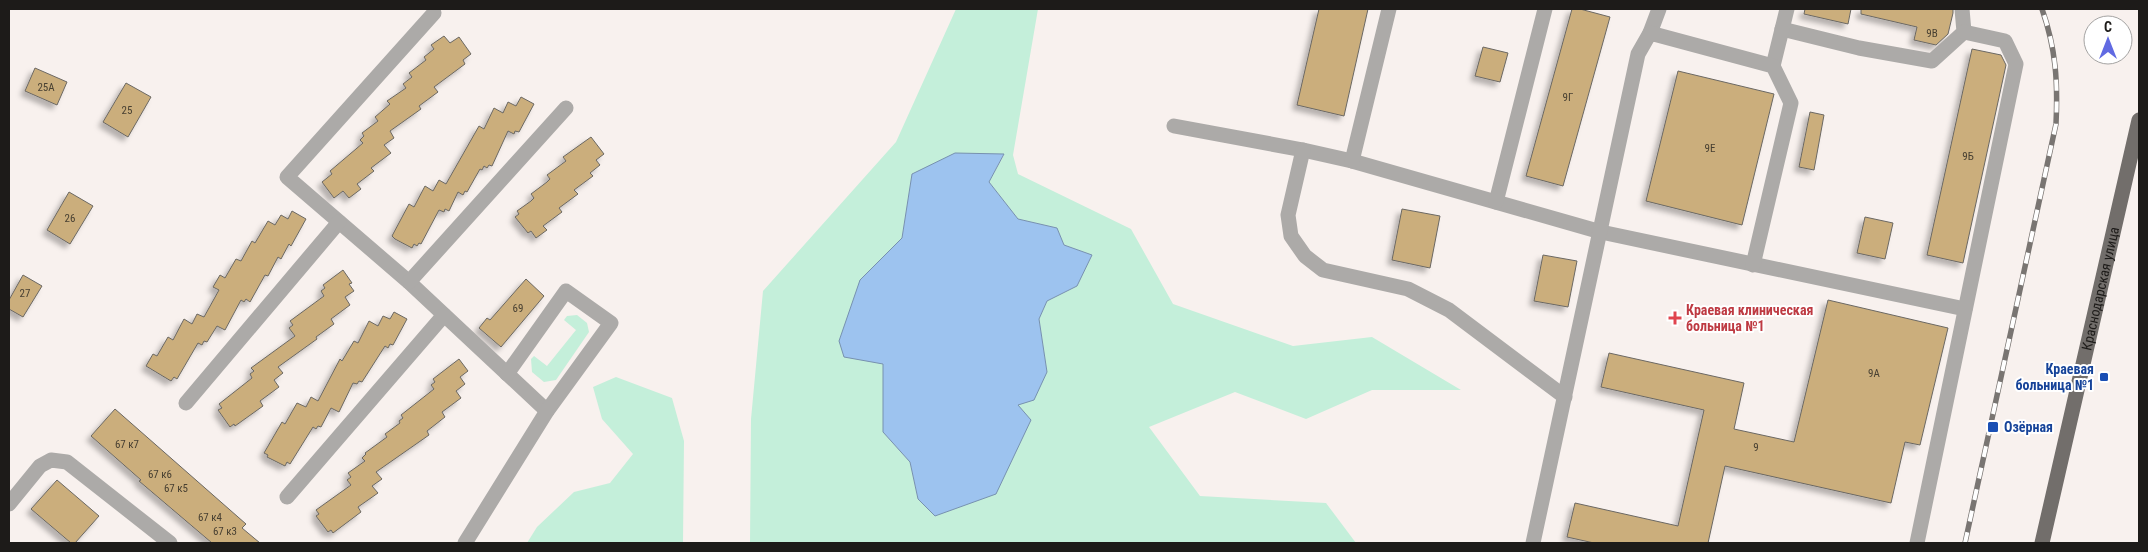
<svg xmlns="http://www.w3.org/2000/svg" width="2148" height="552" font-family="'Roboto Condensed',sans-serif">
<style>
.green{fill:#c4efda;fill-rule:evenodd}
.water{fill:#9dc3ef;stroke:#7791af}
.building{fill:#cbae7c;stroke:#6b6863;filter:url(#shadow)}
.lines{fill:none;stroke-linecap:round;stroke-linejoin:round}
.minor{stroke:#acaaa8;stroke-width:15}
.major{stroke:#726e6b;stroke-width:15}
.rail-casing{stroke:#797572;stroke-width:5.5}
.rail{stroke:#fff;stroke-width:4;stroke-dasharray:11;stroke-linecap:butt}
.health-dot{fill:#e0444e;stroke:#fff;stroke-width:2}
.transit-dot{fill:#1a4fb4;stroke:#fff;stroke-width:2}
.labels{text-anchor:middle;dominant-baseline:central;stroke-width:4;stroke-linejoin:round;paint-order:stroke}
.number-label{font-size:11px;fill:#484032}
.street-label{font-size:14px;fill:#1d1b19;stroke:#fff}
.health-label{font-size:14px;font-weight:bold;fill:#be3a42;stroke:#fff;text-anchor:start}
.transit-label{font-size:14px;font-weight:bold;fill:#164399;stroke:#fff;text-anchor:end}
</style>
<defs>
<filter id="shadow"><feDropShadow dx="-4.5" dy="4.5" stdDeviation="2.5" flood-color="#0004"/></filter>
</defs>
<rect width="100%" height="100%" fill="#f8f1ee"/>
<g class="green">
<path d="M 956,9 L 1038,9 L 1013,155 L 1018,174 L 1131,229 L 1173,304 L 1293,346 L 1372,337 L 1461,390 L 1372,390 L 1306,419 L 1235,392 L 1149,427 L 1200,496 L 1326,503 L 1356,543 L 750,543 L 751,419 L 763,291 L 896,142 ZM 1004,155 L 989,182 L 1018,219 L 1057,228 L 1064,245 L 1092,255 L 1077,286 L 1047,301 L 1039,319 L 1047,372 L 1018,405 L 918,500 L 910,462 L 883,432 L 883,364 L 860,280 L 902,238 L 912,174 Z"/>
<path d="M 577,315 L 587,323 L 589,332 L 556,380 L 544,382 L 532,372 L 531,359 L 534,356 L 547,366 L 576,330 L 564,320 L 567,316 Z"/>
<path d="M 616,377 L 672,398 L 684,441 L 683,543 L 527,543 L 537,527 L 574,492 L 610,483 L 633,454 L 602,419 L 593,387 Z"/>
</g>
<path class="water" d="M 955,153 L 1004,154 L 989,182 L 1018,219 L 1057,228 L 1064,245 L 1092,255 L 1077,286 L 1047,301 L 1039,319 L 1047,372 L 1034,400 L 1018,405 L 1031,420 L 996,494 L 935,516 L 918,499 L 910,462 L 883,432 L 883,364 L 844,357 L 839,341 L 860,280 L 902,238 L 912,174 Z"/>
<g class="building">
<path d="M 1319,9 L 1368,9 L 1344,116 L 1297,105 Z"/>
<path d="M 1572,9 L 1580,9 L 1610,17 L 1563,186 L 1526,176 Z"/>
<path d="M 1805,9 L 1851,9 L 1848,24 L 1804,14 Z"/>
<path d="M 1861,9 L 1953,9 L 1953,13 L 1948,34 L 1936,45 L 1914,40 L 1917,27 L 1861,14 Z"/>
<path d="M 444,36 L 450,43 L 459,37 L 471,54 L 463,60 L 465,64 L 434,87 L 438,92 L 419,106 L 421,109 L 390,131 L 394,138 L 384,145 L 391,153 L 371,168 L 374,171 L 357,184 L 361,189 L 349,198 L 343,191 L 334,198 L 322,182 L 332,174 L 330,171 L 363,143 L 360,140 L 364,136 L 362,133 L 378,121 L 375,117 L 390,104 L 387,101 L 406,88 L 403,84 L 412,77 L 409,73 L 426,60 L 424,57 L 434,49 L 431,45 Z"/>
<path d="M 1483,47 L 1508,53 L 1500,82 L 1475,76 Z"/>
<path d="M 1972,49 L 2001,55 L 2006,65 L 1963,263 L 1927,255 Z"/>
<path d="M 35,68 L 67,82 L 57,105 L 25,91 Z"/>
<path d="M 1678,71 L 1774,94 L 1742,225 L 1646,201 Z"/>
<path d="M 126,83 L 151,97 L 128,137 L 103,122 Z"/>
<path d="M 521,97 L 534,104 L 519,132 L 515,131 L 514,134 L 508,131 L 492,166 L 489,165 L 487,168 L 484,166 L 482,170 L 480,169 L 467,192 L 465,191 L 463,195 L 458,192 L 449,211 L 445,209 L 444,212 L 439,210 L 421,244 L 419,243 L 417,246 L 414,244 L 412,248 L 395,239 L 392,236 L 409,204 L 414,207 L 425,186 L 433,191 L 439,180 L 446,184 L 479,126 L 484,129 L 494,108 L 503,113 L 508,102 L 516,106 Z"/>
<path d="M 1810,112 L 1824,115 L 1814,170 L 1799,167 Z"/>
<path d="M 591,137 L 604,154 L 596,160 L 600,165 L 590,173 L 593,176 L 574,190 L 578,194 L 559,208 L 562,212 L 543,226 L 547,230 L 536,238 L 531,231 L 528,233 L 515,217 L 519,214 L 517,211 L 531,201 L 534,198 L 531,194 L 547,182 L 550,179 L 547,175 L 566,161 L 563,157 Z"/>
<path d="M 69,192 L 93,206 L 70,244 L 47,230 Z"/>
<path d="M 1402,209 L 1440,216 L 1430,268 L 1392,260 Z"/>
<path d="M 292,211 L 306,219 L 291,246 L 289,244 L 281,259 L 278,257 L 268,276 L 265,275 L 250,302 L 246,299 L 244,302 L 241,300 L 225,330 L 217,326 L 207,342 L 204,341 L 202,345 L 198,343 L 177,379 L 174,377 L 171,381 L 146,366 L 153,354 L 157,356 L 168,337 L 173,340 L 184,319 L 192,324 L 197,314 L 204,317 L 219,290 L 213,287 L 220,275 L 225,278 L 236,259 L 241,261 L 252,241 L 255,243 L 268,221 L 275,225 L 281,215 L 288,219 Z"/>
<path d="M 1865,217 L 1893,223 L 1885,259 L 1857,253 Z"/>
<path d="M 1543,255 L 1577,261 L 1568,307 L 1534,301 Z"/>
<path d="M 343,270 L 352,283 L 349,284 L 354,291 L 345,297 L 350,305 L 331,319 L 334,324 L 316,337 L 317,339 L 278,367 L 283,373 L 274,380 L 279,387 L 260,401 L 263,406 L 235,426 L 234,424 L 230,427 L 218,410 L 222,408 L 219,404 L 252,378 L 250,374 L 254,371 L 251,368 L 295,336 L 289,328 L 293,325 L 290,321 L 324,296 L 321,291 L 325,288 L 323,285 Z"/>
<path d="M 23,275 L 42,286 L 23,317 L 9,309 L 9,300 Z"/>
<path d="M 526,279 L 544,296 L 501,347 L 479,328 L 487,318 L 490,320 Z"/>
<path d="M 1828,300 L 1948,328 L 1920,445 L 1905,442 L 1891,503 L 1725,466 L 1708,543 L 1594,543 L 1567,537 L 1575,503 L 1678,526 L 1704,410 L 1601,387 L 1609,353 L 1744,383 L 1734,429 L 1794,442 Z"/>
<path d="M 394,312 L 407,319 L 393,345 L 390,344 L 388,348 L 385,346 L 362,382 L 359,381 L 357,384 L 353,383 L 339,412 L 331,408 L 321,427 L 318,426 L 316,429 L 313,427 L 290,464 L 287,462 L 285,466 L 267,457 L 268,455 L 264,453 L 282,422 L 285,424 L 297,403 L 306,407 L 311,397 L 318,401 L 340,359 L 342,361 L 354,341 L 358,343 L 369,321 L 378,326 L 383,316 L 390,319 Z"/>
<path d="M 459,359 L 468,371 L 460,377 L 465,384 L 456,391 L 461,398 L 442,412 L 445,417 L 427,431 L 429,435 L 376,472 L 382,479 L 372,486 L 378,493 L 358,507 L 361,512 L 333,533 L 331,530 L 328,532 L 316,516 L 319,514 L 316,510 L 351,485 L 347,480 L 351,477 L 348,473 L 365,461 L 362,458 L 366,454 L 365,453 L 387,437 L 385,434 L 400,423 L 399,421 L 403,418 L 401,415 L 434,389 L 431,385 L 435,382 L 433,379 Z"/>
<path d="M 115,409 L 246,524 L 242,528 L 260,543 L 212,543 L 139,481 L 141,480 L 91,436 Z"/>
<path d="M 57,480 L 99,516 L 75,543 L 71,543 L 31,509 Z"/>
</g>
<g class="lines">
<g class="minor">
<path d="M 434,13 L 287,177 L 409,282 L 547,411"/>
<path d="M 1782,29 L 1859,48 L 1932,61 L 1964,32 L 1962,9"/>
<path d="M 1650,33 L 1659,9"/>
<path d="M 1773,66 L 1787,9"/>
<path d="M 1174,126 L 1303,150 L 1352,161 L 1601,232 L 1965,309"/>
<path d="M 1303,150 L 1288,215 L 1291,236 L 1305,256 L 1323,270 L 1408,289 L 1449,310 L 1565,397"/>
<path d="M 1352,161 L 1389,9"/>
<path d="M 1496,202 L 1545,9"/>
<path d="M 409,282 L 566,108"/>
<path d="M 186,403 L 339,222"/>
<path d="M 287,497 L 444,315"/>
<path d="M 9,504 L 40,466 L 51,460 L 67,462 L 170,543"/>
<path d="M 465,543 L 547,411 L 611,323 L 566,291 L 507,374"/>
<path d="M 1533,543 L 1638,54 L 1650,33 L 1773,66 L 1791,103 L 1753,265"/>
<path d="M 1917,543 L 2016,64 L 2005,41 L 1964,32"/>
</g>
<path class="major" id="s1" d="M 2042,543 L 2139,120"/>
<g class="rail-casing">
<path id="rail" d="M 1965,543 L 2056,124 C 2058,82 2056,49 2042,9"/>
</g>
<use href="#rail" class="rail"/>
</g>
<path class="health-dot" d="M1672.5 310.5h5v5h5v5h-5v5h-5v-5h-5v-5h5z"/>
<g class="transit-dot">
<rect x="2099" y="372" width="10" height="10" rx="2.5"/>
<rect x="1987" y="421" width="12" height="12" rx="2.5"/>
</g>
<g class="labels">
<g class="number-label">
<text x="1932" y="33">9В</text>
<text x="46" y="87">25А</text>
<text x="1568" y="97">9Г</text>
<text x="127" y="110">25</text>
<text x="1710" y="148">9Е</text>
<text x="1968" y="156">9Б</text>
<text x="70" y="218">26</text>
<text x="25" y="293">27</text>
<text x="518" y="308">69</text>
<text x="1874" y="373">9А</text>
<text x="127" y="444">67 к7</text>
<text x="1756" y="447">9</text>
<text x="160" y="474">67 к6</text>
<text x="176" y="488">67 к5</text>
<text x="210" y="517">67 к4</text>
<text x="225" y="531">67 к3</text>
</g>
<g class="street-label">
<text stroke="none"><textPath href="#s1" startOffset="261">Краснодарская улица</textPath></text>
</g>
<g class="health-label">
<text x="1686" y="310">Краевая клиническая<tspan x="1686" dy="16">больница №1</tspan></text>
</g>
<g class="transit-label">
<text x="2094" y="369">Краевая<tspan x="2094" dy="16">больница №1</tspan></text>
<text x="2004" y="427" text-anchor="start">Озёрная</text>
</g>
</g>
<rect width="2148" height="552" fill="none" stroke="#1d1b19" stroke-width="20"/>
<g transform="translate(2108 40)"><circle r="24" fill="#ffffff" stroke="#a5a4a3"/>
<path d="M0-4L9 19L0 12L-9 19Z" fill="#616ae2"/>
<text y="-8" font-size="14" font-weight="bold" text-anchor="middle" fill="#1d1b19">С</text>
</g>
</svg>
